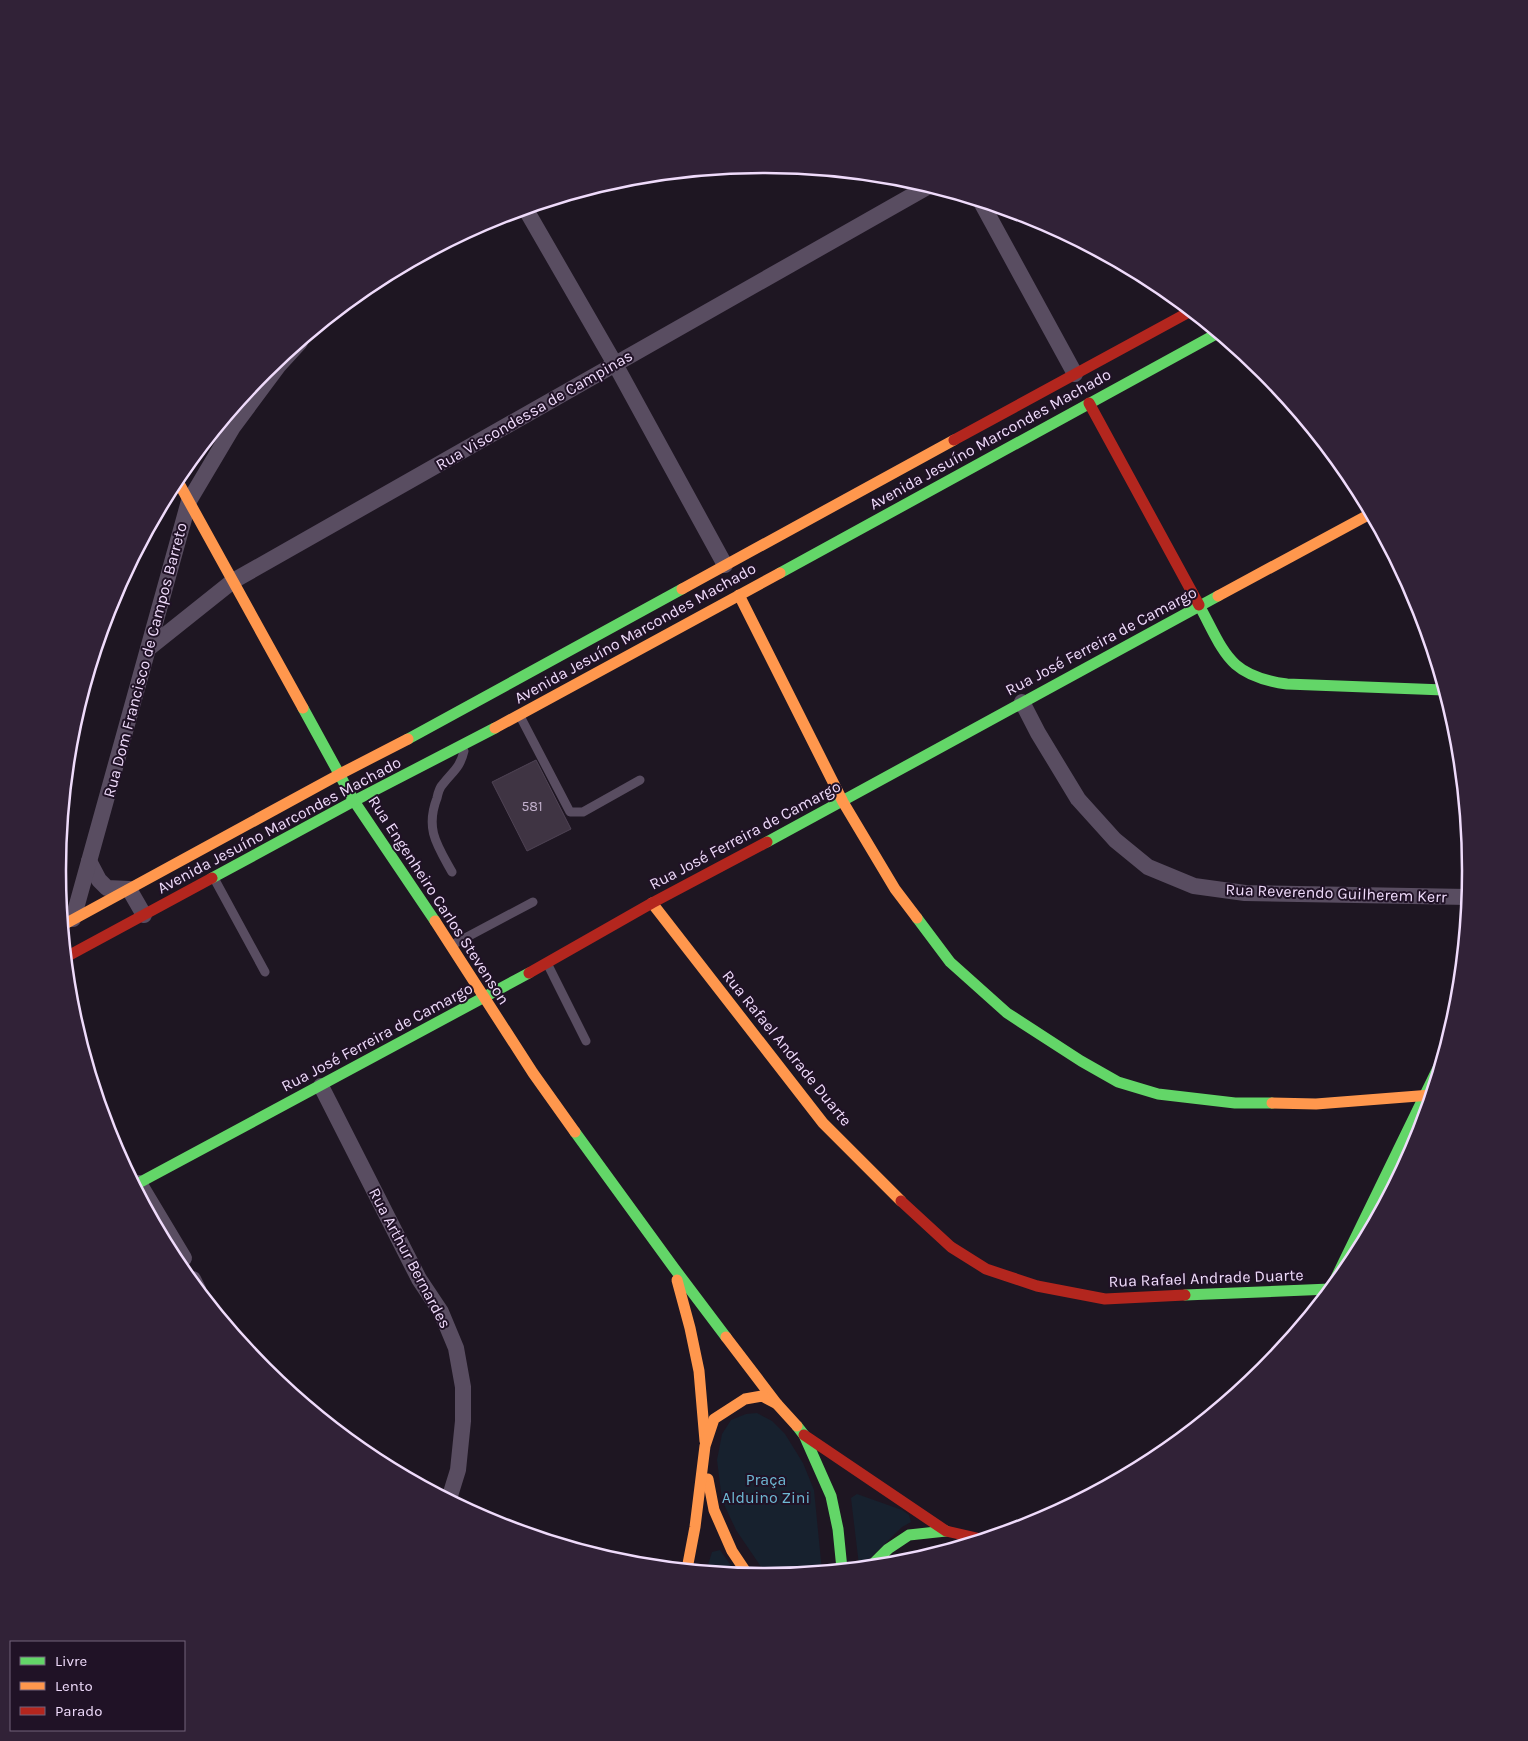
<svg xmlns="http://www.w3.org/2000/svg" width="1528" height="1741" font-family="Karla,sans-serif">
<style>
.green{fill:#17212e}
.building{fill:#3f3443;stroke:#4f4354}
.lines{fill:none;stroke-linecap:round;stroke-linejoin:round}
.lane{stroke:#594d61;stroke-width:9}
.street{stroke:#594d61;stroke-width:16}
.fast{stroke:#63d668;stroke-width:11}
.slow{stroke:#ff974d;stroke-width:11}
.jam{stroke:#b3261e;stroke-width:11}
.labels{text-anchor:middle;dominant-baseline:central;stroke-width:4;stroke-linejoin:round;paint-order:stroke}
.number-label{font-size:14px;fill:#c3b1cd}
.street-label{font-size:16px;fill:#efdbfb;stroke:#201226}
.park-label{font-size:16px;fill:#6eb9d4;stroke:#201226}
.rim{fill:none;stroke:#efdbfb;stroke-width:2.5}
</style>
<rect width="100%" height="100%" fill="#1e1622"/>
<g class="green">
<path d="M 757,1413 L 772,1421 L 785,1434 L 803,1463 L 814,1490 L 822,1571 L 768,1577 L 736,1530 L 722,1500 L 717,1460 L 722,1434 L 731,1420 L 746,1414 Z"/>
<path d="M 857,1494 L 902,1510 L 909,1515 L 911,1522 L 902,1527 L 861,1567 L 859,1565 L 851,1498 Z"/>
<path d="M 720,1550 L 737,1574 L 706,1571 L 712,1552 Z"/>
</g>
<path class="building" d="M 536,760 L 571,829 L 527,851 L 492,782 Z"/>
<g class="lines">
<g class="lane">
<path d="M 521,718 L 570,812 L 583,812 L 640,780"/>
<path d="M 452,872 C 437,845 425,829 437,798 C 438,793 440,787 443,784 C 453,771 460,768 464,751"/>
<path d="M 215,880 L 265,972"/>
<path d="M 452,945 L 533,902"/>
<path d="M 547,963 L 586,1041"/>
</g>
<g class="street">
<path d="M 981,202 L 1075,374"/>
<path d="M 525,208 L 615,364 L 725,565"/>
<path d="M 149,648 L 233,581 L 929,186"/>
<path d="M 1022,702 L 1038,733 L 1078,799 L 1115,840 L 1148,867 L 1194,886 L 1245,893 L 1468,897"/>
<path d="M 89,861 L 99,880 L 107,888 L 129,889 L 144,915"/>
<path d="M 73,919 L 189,501 L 233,427 L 279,365 L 300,342"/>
<path d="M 321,1086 L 419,1279 L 441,1312 L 456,1348 L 463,1387 L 463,1421 L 458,1470 L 449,1499"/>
<path d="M 139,1183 L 184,1258"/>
<path d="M 193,1279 L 198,1289"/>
</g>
<g class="fast">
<path d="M 780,573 L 1218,333"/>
<path d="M 1199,605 C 1225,653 1228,676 1287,684 L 1444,690"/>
<path d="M 303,708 L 354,801 L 435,921"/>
<path d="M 408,739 L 682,589"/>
<path d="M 767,842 L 1218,596"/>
<path d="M 212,878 L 354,801 L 495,728"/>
<path d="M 917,918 L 950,962 L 1007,1013 L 1081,1061 L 1118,1082 L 1158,1094 L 1235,1103 L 1272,1103"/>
<path d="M 575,1132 L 674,1268 L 726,1337"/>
<path d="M 135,1185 L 529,973"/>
<path d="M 1331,1288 L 1440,1064"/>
<path d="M 1185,1295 L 1330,1289"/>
<path d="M 797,1426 L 804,1435 L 831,1496 L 838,1529 L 842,1569"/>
<path d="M 871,1566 L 888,1549 L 909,1535 L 946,1531"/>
</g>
<g class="slow">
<path d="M 176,478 L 303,708"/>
<path d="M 682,589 L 954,440"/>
<path d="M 739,595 L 843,802 L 895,889 L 917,918"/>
<path d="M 1218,596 L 1370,514"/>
<path d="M 495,728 L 780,573"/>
<path d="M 652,903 L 823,1123 L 901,1201"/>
<path d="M 435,921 L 533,1073 L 575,1132"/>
<path d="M 63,925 L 340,774 L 408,739"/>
<path d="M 1272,1103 L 1316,1104 L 1431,1095"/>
<path d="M 677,1280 L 690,1328 L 699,1371 L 705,1441"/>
<path d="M 726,1337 L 777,1404"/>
<path d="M 708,1479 L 714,1510 L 732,1551 L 748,1575"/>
<path d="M 687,1569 L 695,1527 L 705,1446 L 714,1419 L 745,1399 L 762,1396 L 777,1404 L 797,1426"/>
</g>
<g class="jam">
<path d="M 1089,403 L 1199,605"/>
<path d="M 954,440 L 1191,311"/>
<path d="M 66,957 L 212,878"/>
<path d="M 529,973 L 652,903 L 767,842"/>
<path d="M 901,1201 L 951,1247 L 986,1269 L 1037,1286 L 1105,1299 L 1185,1295"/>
<path d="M 804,1435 L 946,1531 L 981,1539"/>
</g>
</g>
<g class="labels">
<g class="number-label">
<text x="532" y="806">581</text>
</g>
<g class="street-label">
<text transform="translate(534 410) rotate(-30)">Rua Viscondessa de Campinas</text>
<text transform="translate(990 439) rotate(-29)">Avenida Jesuíno Marcondes Machado</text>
<text transform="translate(635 633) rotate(-29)">Avenida Jesuíno Marcondes Machado</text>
<text transform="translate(1101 641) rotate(-28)">Rua José Ferreira de Camargo</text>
<text transform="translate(145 660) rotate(-75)">Rua Dom Francisco de Campos Barreto</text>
<text transform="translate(279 825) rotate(-28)">Avenida Jesuíno Marcondes Machado</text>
<text transform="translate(745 835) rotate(-28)">Rua José Ferreira de Camargo</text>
<text transform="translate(1336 893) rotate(2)">Rua Reverendo Guilherem Kerr</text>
<text transform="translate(439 900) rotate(57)">Rua Engenheiro Carlos Stevenson</text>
<text transform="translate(377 1037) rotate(-28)">Rua José Ferreira de Camargo</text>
<text transform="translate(787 1048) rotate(51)">Rua Rafael Andrade Duarte</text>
<text transform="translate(410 1258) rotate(62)">Rua Arthur Bernardes</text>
<text transform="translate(1206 1278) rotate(-2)">Rua Rafael Andrade Duarte</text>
</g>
<g class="park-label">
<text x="766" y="1479">Praça<tspan x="766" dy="18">Alduino Zini</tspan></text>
</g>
</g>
<path d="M0 0H1528V1741H0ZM763 173H765A697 697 0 0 1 1462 870V871A697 697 0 0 1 765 1568H763A697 697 0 0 1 66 871V870A697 697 0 0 1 763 173Z" fill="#312237" fill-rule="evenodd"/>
<path class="rim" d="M763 173H765A697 697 0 0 1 1462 870V871A697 697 0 0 1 765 1568H763A697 697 0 0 1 66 871V870A697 697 0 0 1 763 173Z"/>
<rect x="10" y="1641" width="175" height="90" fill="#201226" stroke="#73627b"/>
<rect x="20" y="1657" width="25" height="8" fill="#63d668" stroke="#73627b"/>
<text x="55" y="1666" font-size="15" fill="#efdbfb">Livre</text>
<rect x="20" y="1682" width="25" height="8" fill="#ff974d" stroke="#73627b"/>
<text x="55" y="1691" font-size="15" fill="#efdbfb">Lento</text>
<rect x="20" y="1707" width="25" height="8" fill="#b3261e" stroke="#73627b"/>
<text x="55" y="1716" font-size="15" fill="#efdbfb">Parado</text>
</svg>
